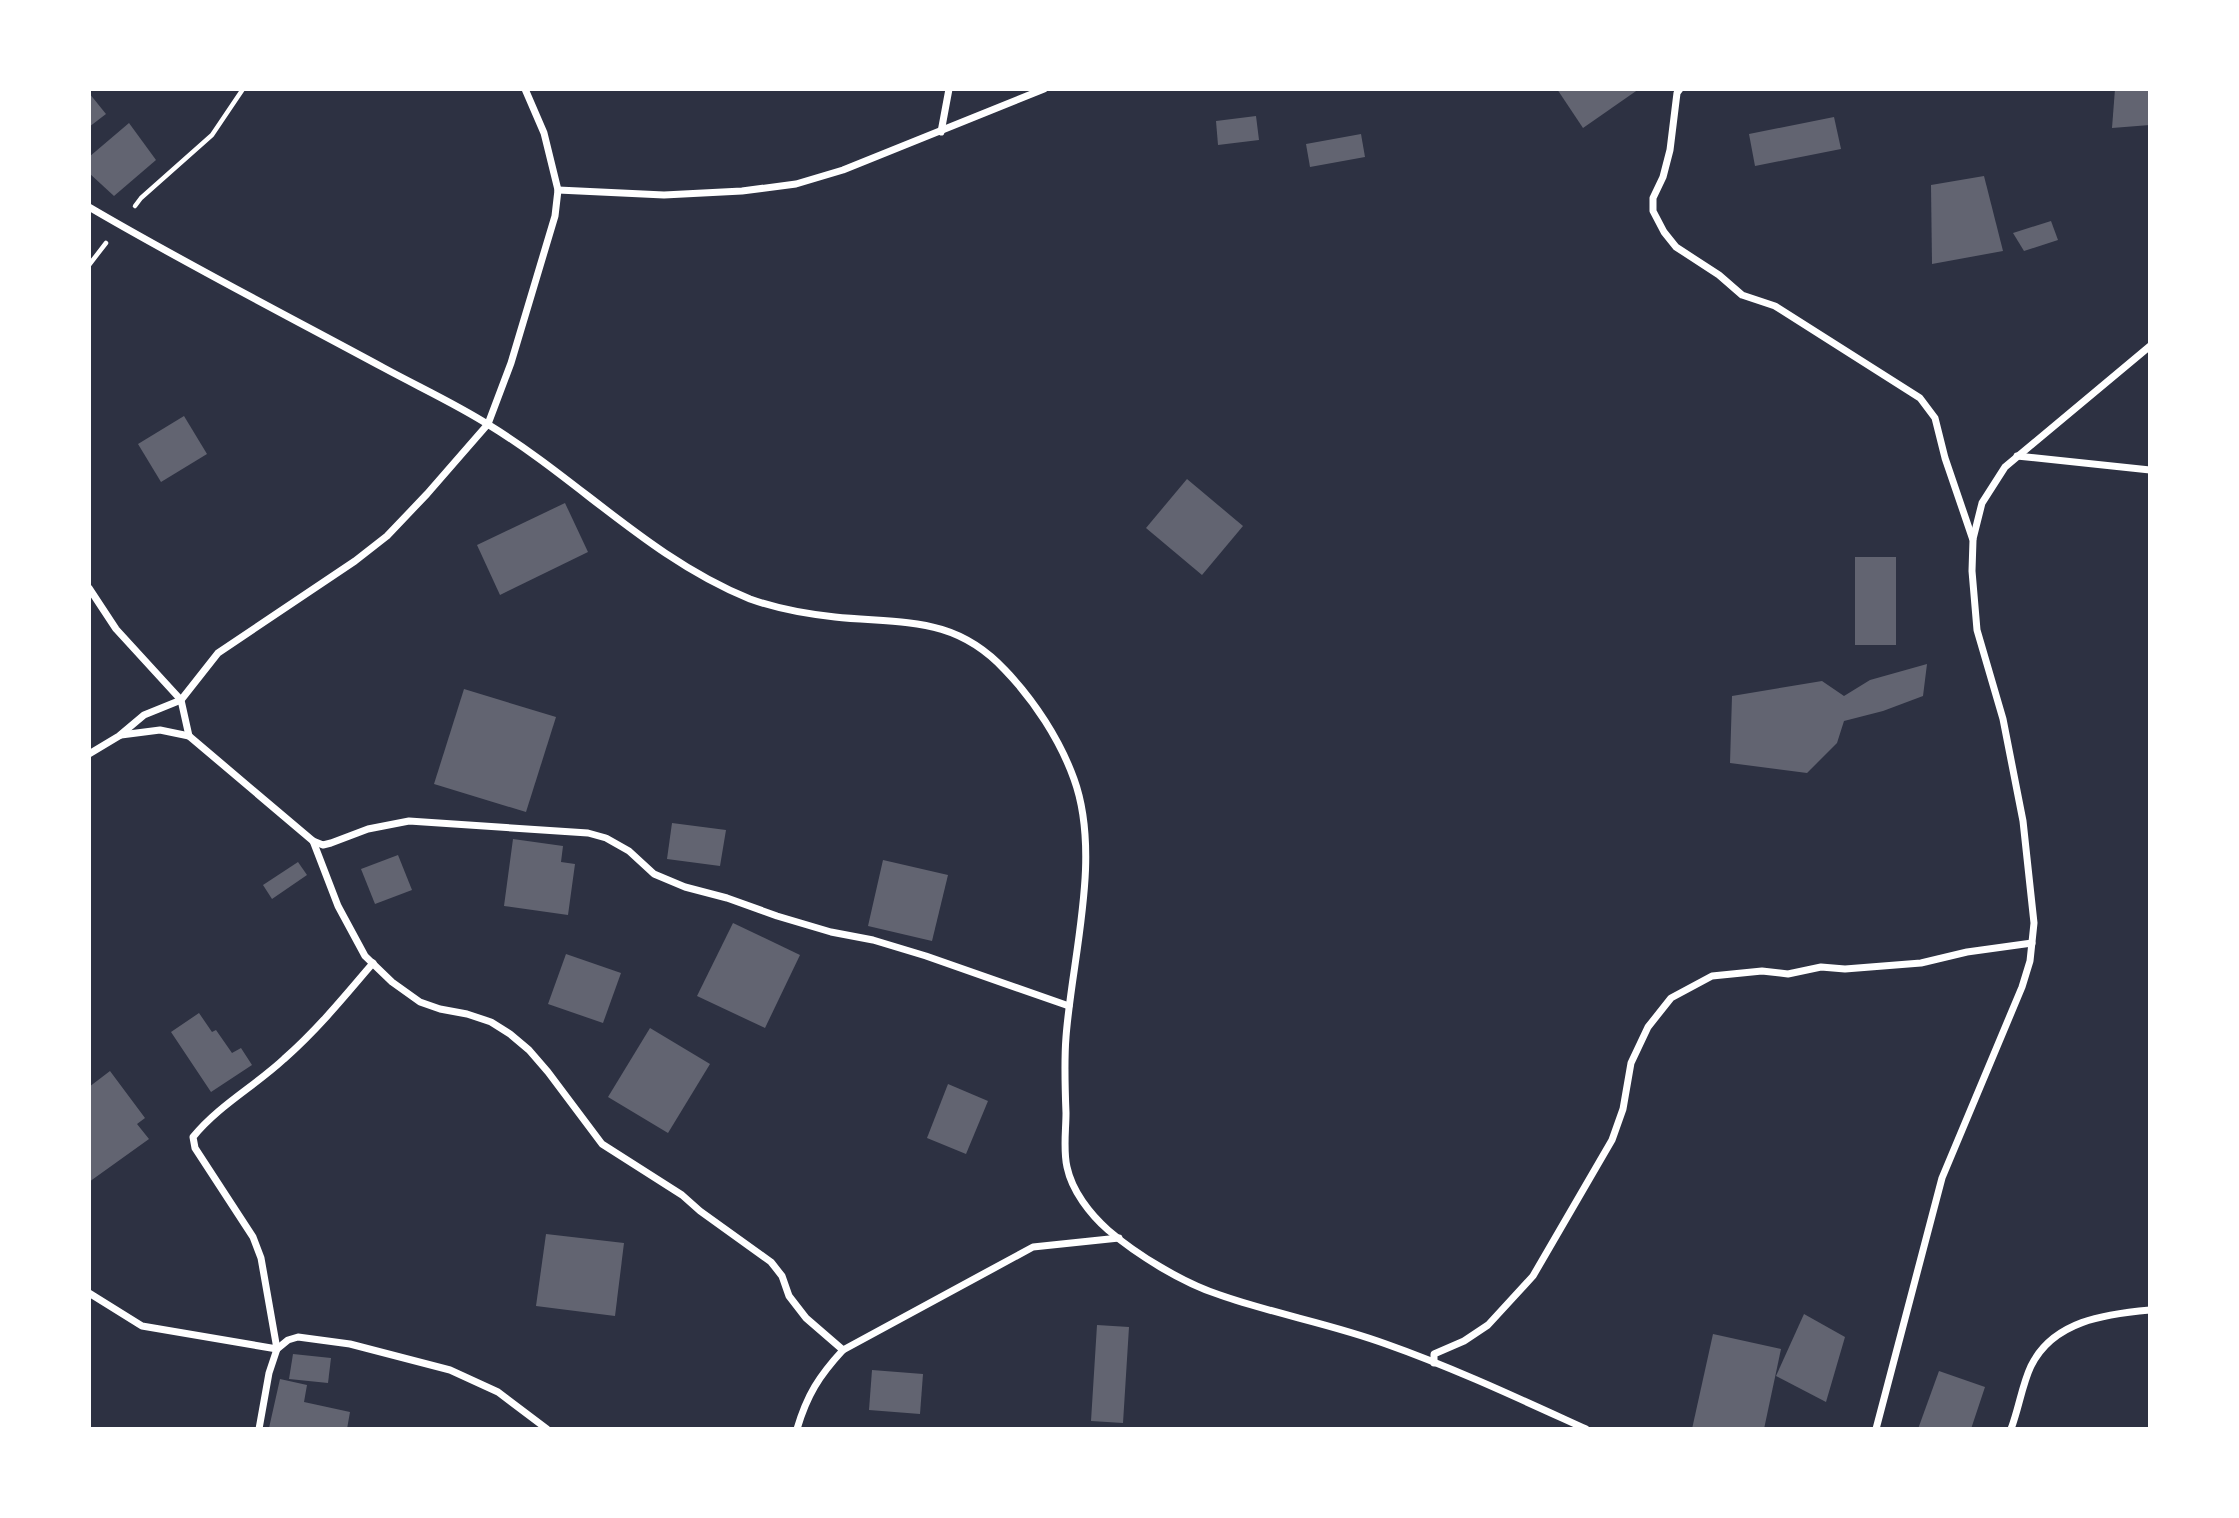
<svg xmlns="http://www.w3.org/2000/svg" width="2239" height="1518" font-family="'PT Sans',sans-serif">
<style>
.building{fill:#626471}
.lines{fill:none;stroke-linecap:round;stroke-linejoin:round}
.path{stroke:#fff;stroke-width:4.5}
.minor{stroke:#fff;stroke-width:7}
</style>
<rect width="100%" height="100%" fill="#2d3142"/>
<g class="building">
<path d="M 1557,89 L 1639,89 L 1583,128 Z"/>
<path d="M 2115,89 L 2150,89 L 2150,125 L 2112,128 Z"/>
<path d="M 89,93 L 106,114 L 89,127 Z"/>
<path d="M 1256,116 L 1259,140 L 1218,145 L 1216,121 Z"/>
<path d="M 1834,117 L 1841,149 L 1755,166 L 1749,134 Z"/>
<path d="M 129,123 L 156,160 L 114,196 L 89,173 L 89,157 Z"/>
<path d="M 1361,134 L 1365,157 L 1310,167 L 1306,144 Z"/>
<path d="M 1984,176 L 2003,251 L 1932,264 L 1931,185 Z"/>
<path d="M 2051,221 L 2058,240 L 2024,251 L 2013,233 Z"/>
<path d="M 184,416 L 207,454 L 161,482 L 138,444 Z"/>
<path d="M 1187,479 L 1243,526 L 1202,575 L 1146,528 Z"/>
<path d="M 565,503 L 588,552 L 500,595 L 477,545 Z"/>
<rect x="1855" y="557" width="41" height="88"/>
<path d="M 1927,664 L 1923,696 L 1883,711 L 1844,721 L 1837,743 L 1807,773 L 1730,763 L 1732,696 L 1822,681 L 1844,696 L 1870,680 Z"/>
<path d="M 464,689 L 556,717 L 526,812 L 434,784 Z"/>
<path d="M 672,823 L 726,830 L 720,866 L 667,859 Z"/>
<path d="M 513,839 L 563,846 L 561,862 L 575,864 L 568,915 L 504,906 Z"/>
<path d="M 398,855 L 412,890 L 375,904 L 361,869 Z"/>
<path d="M 883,860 L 948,875 L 932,941 L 868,926 Z"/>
<path d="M 298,862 L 307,875 L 272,899 L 263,885 Z"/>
<path d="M 733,923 L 800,955 L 765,1028 L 697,996 Z"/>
<path d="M 566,954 L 621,973 L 603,1023 L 548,1004 Z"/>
<path d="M 199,1013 L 212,1032 L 216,1030 L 232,1053 L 241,1048 L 252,1065 L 211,1092 L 171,1032 Z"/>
<path d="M 650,1028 L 710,1064 L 668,1133 L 608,1097 Z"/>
<path d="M 110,1071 L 145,1118 L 137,1124 L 149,1139 L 89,1182 L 89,1087 Z"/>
<path d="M 948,1084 L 988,1101 L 966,1154 L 927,1138 Z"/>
<path d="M 546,1234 L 624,1243 L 615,1316 L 536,1306 Z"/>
<path d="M 1804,1314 L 1845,1337 L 1826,1402 L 1776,1376 Z"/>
<path d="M 1097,1325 L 1129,1327 L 1123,1423 L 1091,1421 Z"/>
<path d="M 1713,1334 L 1781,1349 L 1764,1429 L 1692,1429 Z"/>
<path d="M 293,1354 L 331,1358 L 328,1383 L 289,1379 Z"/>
<path d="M 872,1370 L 923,1374 L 920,1414 L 869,1410 Z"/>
<path d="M 1939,1371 L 1985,1387 L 1971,1429 L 1918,1429 Z"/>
<path d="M 280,1379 L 307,1385 L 304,1402 L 350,1412 L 347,1429 L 269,1428 Z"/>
</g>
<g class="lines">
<g class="path">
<path d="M 135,206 L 141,198 L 212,135 L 243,89"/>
<path d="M 89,265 L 106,243"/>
</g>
<g class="minor">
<path d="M 1680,89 L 1677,93 L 1670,150 L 1663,177 L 1653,198 L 1653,211 L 1664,232 L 1676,247 L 1719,275 L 1742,295 L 1775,306 L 1920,398 L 1935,418 L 1945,458 L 1973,540 L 1972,571 L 1977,630 L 2003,719 L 2023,821 L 2034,923 L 2030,961 L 2022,987 L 1942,1178 L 1876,1429"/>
<path d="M 941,132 L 949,89"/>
<path d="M 558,190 L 664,195 L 742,191 L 796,184 L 843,170 L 1044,89"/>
<path d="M 89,207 C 186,264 286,315 384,368 C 419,387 456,404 489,425 C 579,480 651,559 750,599 C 778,609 806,614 835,617 C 902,624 954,615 1005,670 C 1034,700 1060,740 1074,779 C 1102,856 1072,957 1066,1037 C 1064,1062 1065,1088 1066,1113 C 1066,1130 1063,1150 1067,1167 C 1072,1191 1090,1214 1108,1230 C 1137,1255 1183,1283 1220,1295 C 1274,1314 1332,1324 1386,1344 C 1454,1368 1520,1399 1586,1429"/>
<path d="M 2017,456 L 2150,470"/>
<path d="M 1973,539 L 1982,503 L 2005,467 L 2150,346"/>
<path d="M 89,588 L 116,629 L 181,700 L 189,736 L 313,841 L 323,845 L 331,843 L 368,829 L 409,821 L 588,833 L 606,838 L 629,851 L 654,874 L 685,887 L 727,898 L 777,916 L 831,932 L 873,940 L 926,956 L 1069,1006"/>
<path d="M 121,735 L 160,730 L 189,736"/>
<path d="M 89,754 L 119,736 L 144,715 L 181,700 L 218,653 L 355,561 L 387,536 L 427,494 L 488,424 L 511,363 L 555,216 L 558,190 L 544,133 L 525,89"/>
<path d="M 313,841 L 338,906 L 365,956 L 392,982 L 420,1002 L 440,1009 L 467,1014 L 491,1022 L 510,1034 L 529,1050 L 548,1072 L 602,1144 L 682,1195 L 700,1211 L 771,1262 L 782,1276 L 789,1296 L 806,1318 L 843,1350"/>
<path d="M 89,1293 L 142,1326 L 277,1349 L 261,1258 L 253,1237 L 195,1148 L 193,1137 C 218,1106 255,1086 284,1059 C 317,1030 345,996 373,963"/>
<path d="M 1434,1363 L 1434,1354 L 1464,1341 L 1488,1325 L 1533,1276 L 1612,1140 L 1623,1109 L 1631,1063 L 1648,1027 L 1671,998 L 1712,976 L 1762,971 L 1788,974 L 1821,967 L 1845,969 L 1921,963 L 1967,952 L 2032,943"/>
<path d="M 259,1429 L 269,1373 L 277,1349 L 288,1340 L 298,1337 L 350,1344 L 450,1370 L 498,1392 L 547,1429"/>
<path d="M 797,1429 C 807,1395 819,1376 843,1350 L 1033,1247 L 1119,1238"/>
<path d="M 2011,1429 C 2019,1408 2022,1385 2031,1366 C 2053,1321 2105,1314 2150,1310"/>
</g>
</g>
<rect width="2239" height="1518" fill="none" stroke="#ffffff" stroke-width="182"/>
</svg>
